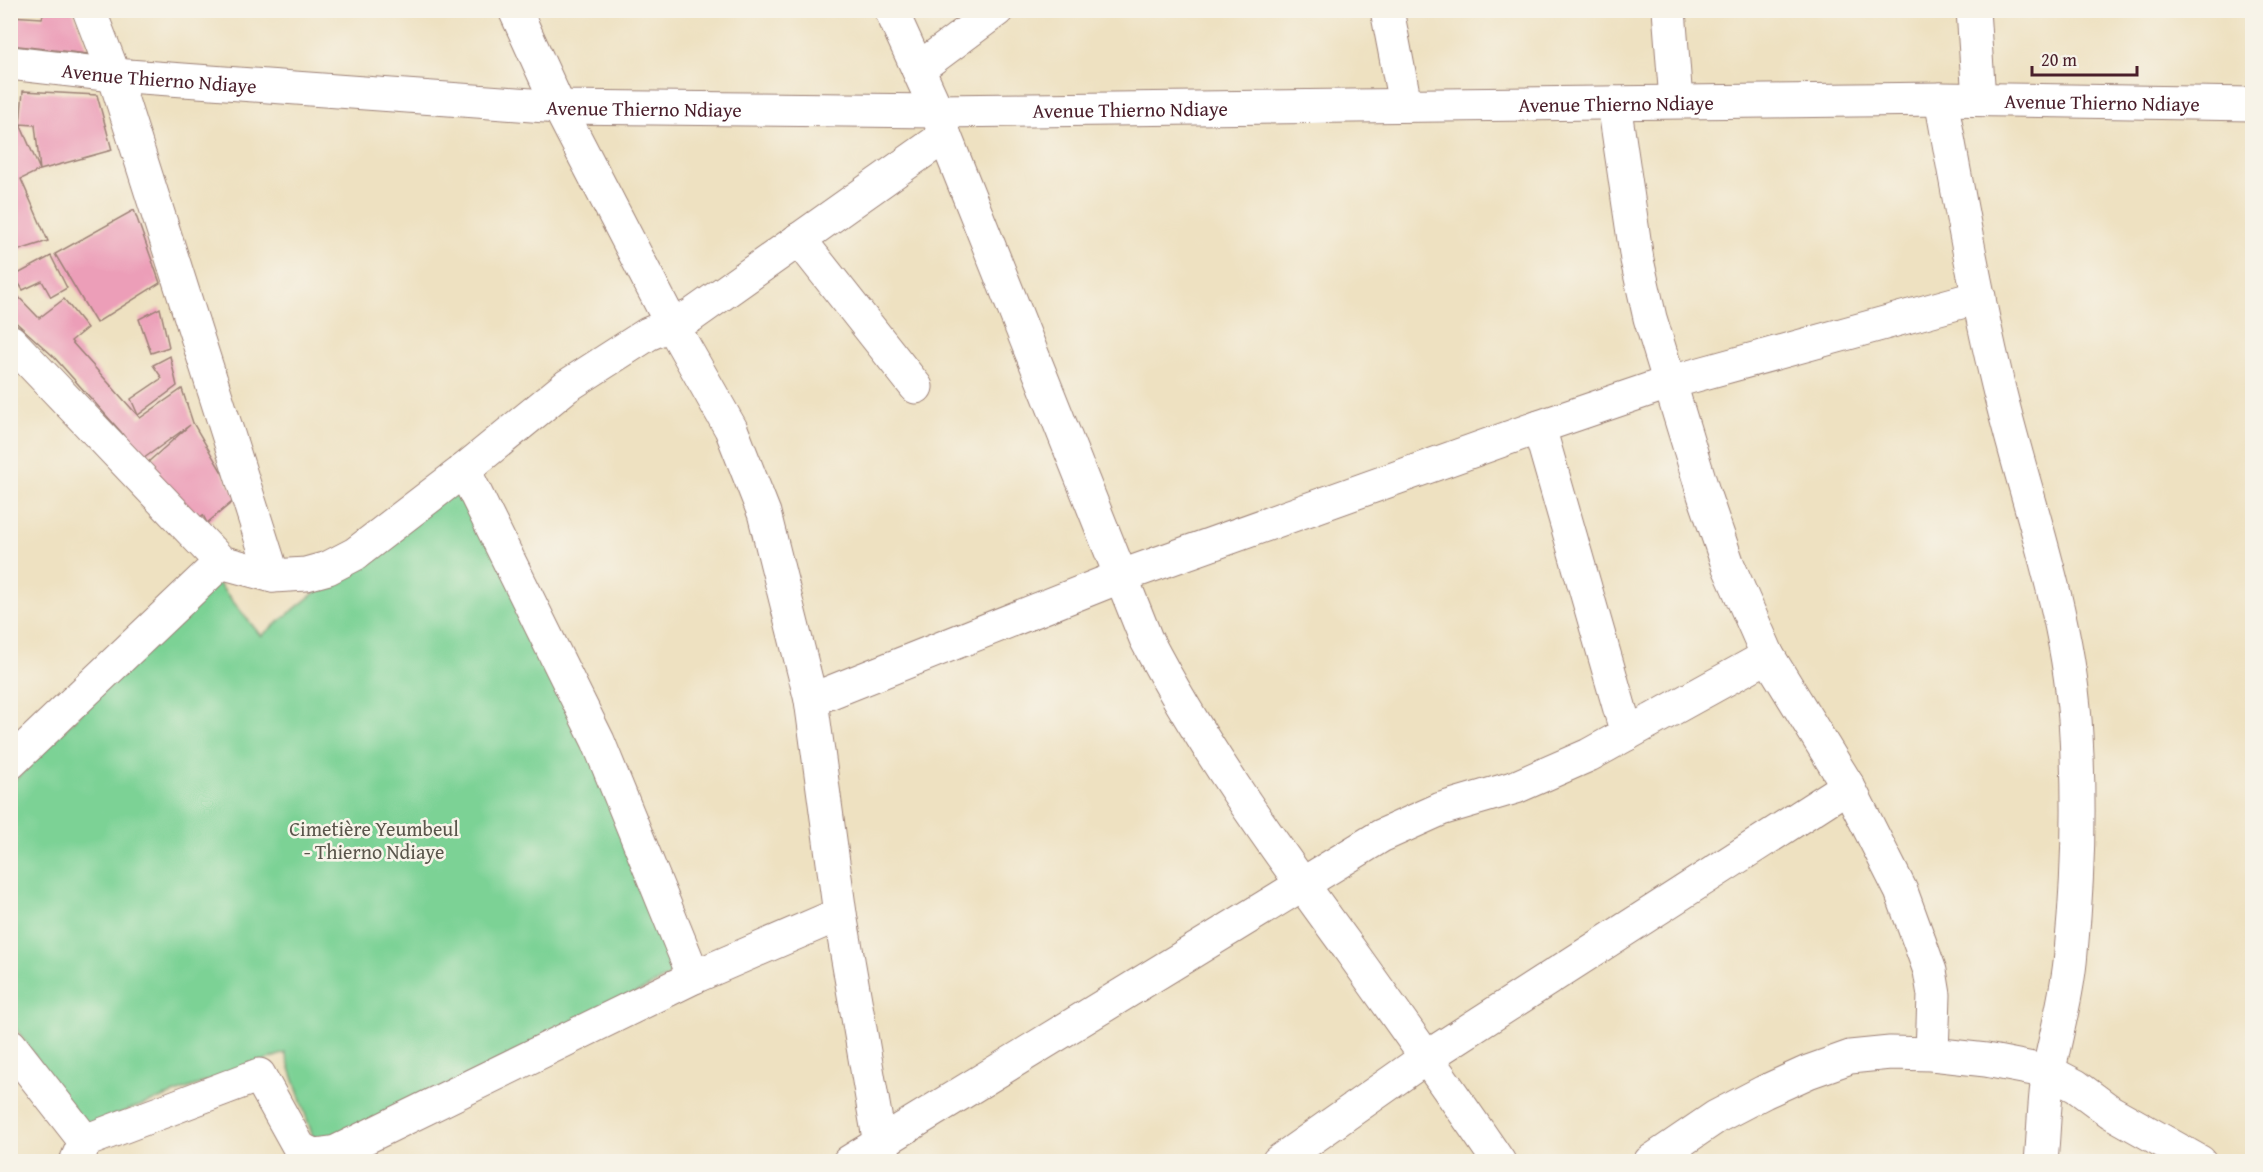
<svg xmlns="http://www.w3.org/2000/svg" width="2263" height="1172" font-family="'Gentium Book Plus',serif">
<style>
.green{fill:#7cd295;stroke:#637860;stroke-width:1.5}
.building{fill:#ec9eb8}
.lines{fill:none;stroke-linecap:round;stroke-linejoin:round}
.street-casing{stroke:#9c8076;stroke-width:35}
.street{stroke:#fff;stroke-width:33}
.labels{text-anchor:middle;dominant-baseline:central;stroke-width:5;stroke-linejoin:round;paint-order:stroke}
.street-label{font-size:20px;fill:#4a1f2b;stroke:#f7f3e8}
.park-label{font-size:20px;fill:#59554b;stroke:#f7f3e8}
</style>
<rect width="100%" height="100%" fill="#f7f3e8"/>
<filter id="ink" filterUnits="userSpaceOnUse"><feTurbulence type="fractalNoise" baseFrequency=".0167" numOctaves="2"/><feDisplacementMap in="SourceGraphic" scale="12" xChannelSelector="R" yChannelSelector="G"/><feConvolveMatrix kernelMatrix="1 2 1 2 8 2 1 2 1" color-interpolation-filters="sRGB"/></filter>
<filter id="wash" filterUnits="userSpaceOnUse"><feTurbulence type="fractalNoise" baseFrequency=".008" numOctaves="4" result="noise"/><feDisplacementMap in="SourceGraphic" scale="24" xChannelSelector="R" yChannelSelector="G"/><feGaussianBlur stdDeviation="1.35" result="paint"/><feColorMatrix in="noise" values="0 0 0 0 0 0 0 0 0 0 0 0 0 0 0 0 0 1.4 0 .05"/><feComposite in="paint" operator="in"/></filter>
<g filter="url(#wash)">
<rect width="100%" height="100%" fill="#eee1c1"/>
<path class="green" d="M 468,469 L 683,969 L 437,1097 L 315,1143 L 285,1053 L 85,1126 L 11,1022 L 10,785 L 214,578 L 261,636 Z"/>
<g id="blocks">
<g class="building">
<path d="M 45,10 L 73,10 L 88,54 L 10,45 L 10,16 L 42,18 Z"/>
<path d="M 23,91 L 97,95 L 112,150 L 40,170 L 35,125 L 20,124 L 40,170 L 21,179 L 48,241 L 10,253 L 10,185 L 18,180 L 10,183 L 10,116 L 15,114 L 20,124 Z"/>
<path d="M 134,210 L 160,283 L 96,323 L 55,254 Z"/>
<path d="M 51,256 L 67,288 L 51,297 L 42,281 L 23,290 L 14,276 Z"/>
<path d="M 10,288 L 39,318 L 64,299 L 87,328 L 71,341 L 140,418 L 182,389 L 193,423 L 237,498 L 207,523 L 203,515 L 196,521 L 147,463 L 190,425 L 140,461 L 121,432 L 53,356 L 10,317 Z"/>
<path d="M 160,308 L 169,347 L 151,353 L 139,319 Z"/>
<path d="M 170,356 L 177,386 L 138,415 L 131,399 L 162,378 L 153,365 Z"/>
</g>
</g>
</g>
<g filter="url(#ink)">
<use href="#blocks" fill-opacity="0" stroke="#9c8076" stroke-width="1.5"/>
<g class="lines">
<g class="street-casing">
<g id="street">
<path d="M 89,10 L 114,75 L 273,576"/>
<path d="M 515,10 L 559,107 L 671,323 L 731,429 L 764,513 L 811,700 L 840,914 L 880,1144 L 886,1162"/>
<path d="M 891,10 L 937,111 L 945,136 L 1146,639 C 1203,749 1277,850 1350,950 C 1400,1020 1450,1090 1499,1162"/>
<path d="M 1387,10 L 1405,104"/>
<path d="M 1669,10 L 1676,101"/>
<path d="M 1973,10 L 1979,99"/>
<path id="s1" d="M 10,63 L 114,75 L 559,107 L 937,111 L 1941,99 L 2252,104"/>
<path d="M 918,69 L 997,10"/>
<path d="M 1941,99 C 1958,193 1975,288 1997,381 C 2025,499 2070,613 2076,735 C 2080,807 2078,881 2071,952 C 2068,992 2057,1030 2049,1070 C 2044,1099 2044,1131 2041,1162"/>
<path d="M 1614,103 L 1637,260 L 1650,318 L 1704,495 L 1728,565 L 1768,656 L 1848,786 L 1901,891 L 1930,971 L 1934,995 L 1932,1054"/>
<path d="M 799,239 L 916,387"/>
<path d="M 10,341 L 221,562 L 273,576 L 306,574 L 328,568 L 355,554 L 464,470 L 567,386 L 648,334 L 691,316 L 945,136"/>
<path d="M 1539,427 L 1627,734"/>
<path d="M 464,470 L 598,741 L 694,977"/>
<path d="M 811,700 L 1122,576 L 1539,427 L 1671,382 L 1979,297"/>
<path d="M 10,763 L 221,562"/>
<path d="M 10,1045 L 85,1141"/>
<path d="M 76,1162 L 85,1141 L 259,1075 L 299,1147 C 311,1157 321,1155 336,1152 L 694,977 L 840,914"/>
<path d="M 849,1162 L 1381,836 L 1441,809 L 1516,787 L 1589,755 L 1768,656"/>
<path d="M 1278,1162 L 1427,1057 L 1848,786"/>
<path d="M 1650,1162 L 1716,1117 L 1764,1092 L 1808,1072 L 1850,1057 L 1890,1053 L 1932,1054 L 1986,1060 L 2049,1072 L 2076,1086 L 2111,1112 L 2200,1162"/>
</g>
</g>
<use href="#street" class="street"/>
</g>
</g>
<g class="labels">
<g class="street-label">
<text stroke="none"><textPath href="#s1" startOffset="150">Avenue Thierno Ndiaye</textPath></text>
<text stroke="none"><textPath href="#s1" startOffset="2094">Avenue Thierno Ndiaye</textPath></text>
<text stroke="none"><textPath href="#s1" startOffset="1608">Avenue Thierno Ndiaye</textPath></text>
<text stroke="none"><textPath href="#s1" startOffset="636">Avenue Thierno Ndiaye</textPath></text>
<text stroke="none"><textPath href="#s1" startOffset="1122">Avenue Thierno Ndiaye</textPath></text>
</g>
<g class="park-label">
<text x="374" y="828">Cimetière Yeumbeul<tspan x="374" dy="23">- Thierno Ndiaye</tspan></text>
</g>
</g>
<rect width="2263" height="1172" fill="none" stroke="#f7f3e8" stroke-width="36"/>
<path d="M2032 66v9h105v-9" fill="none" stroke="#4a1f2b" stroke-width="3"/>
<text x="2041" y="66" font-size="18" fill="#4a1f2b" stroke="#f7f3e8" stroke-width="4.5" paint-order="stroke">20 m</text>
</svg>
